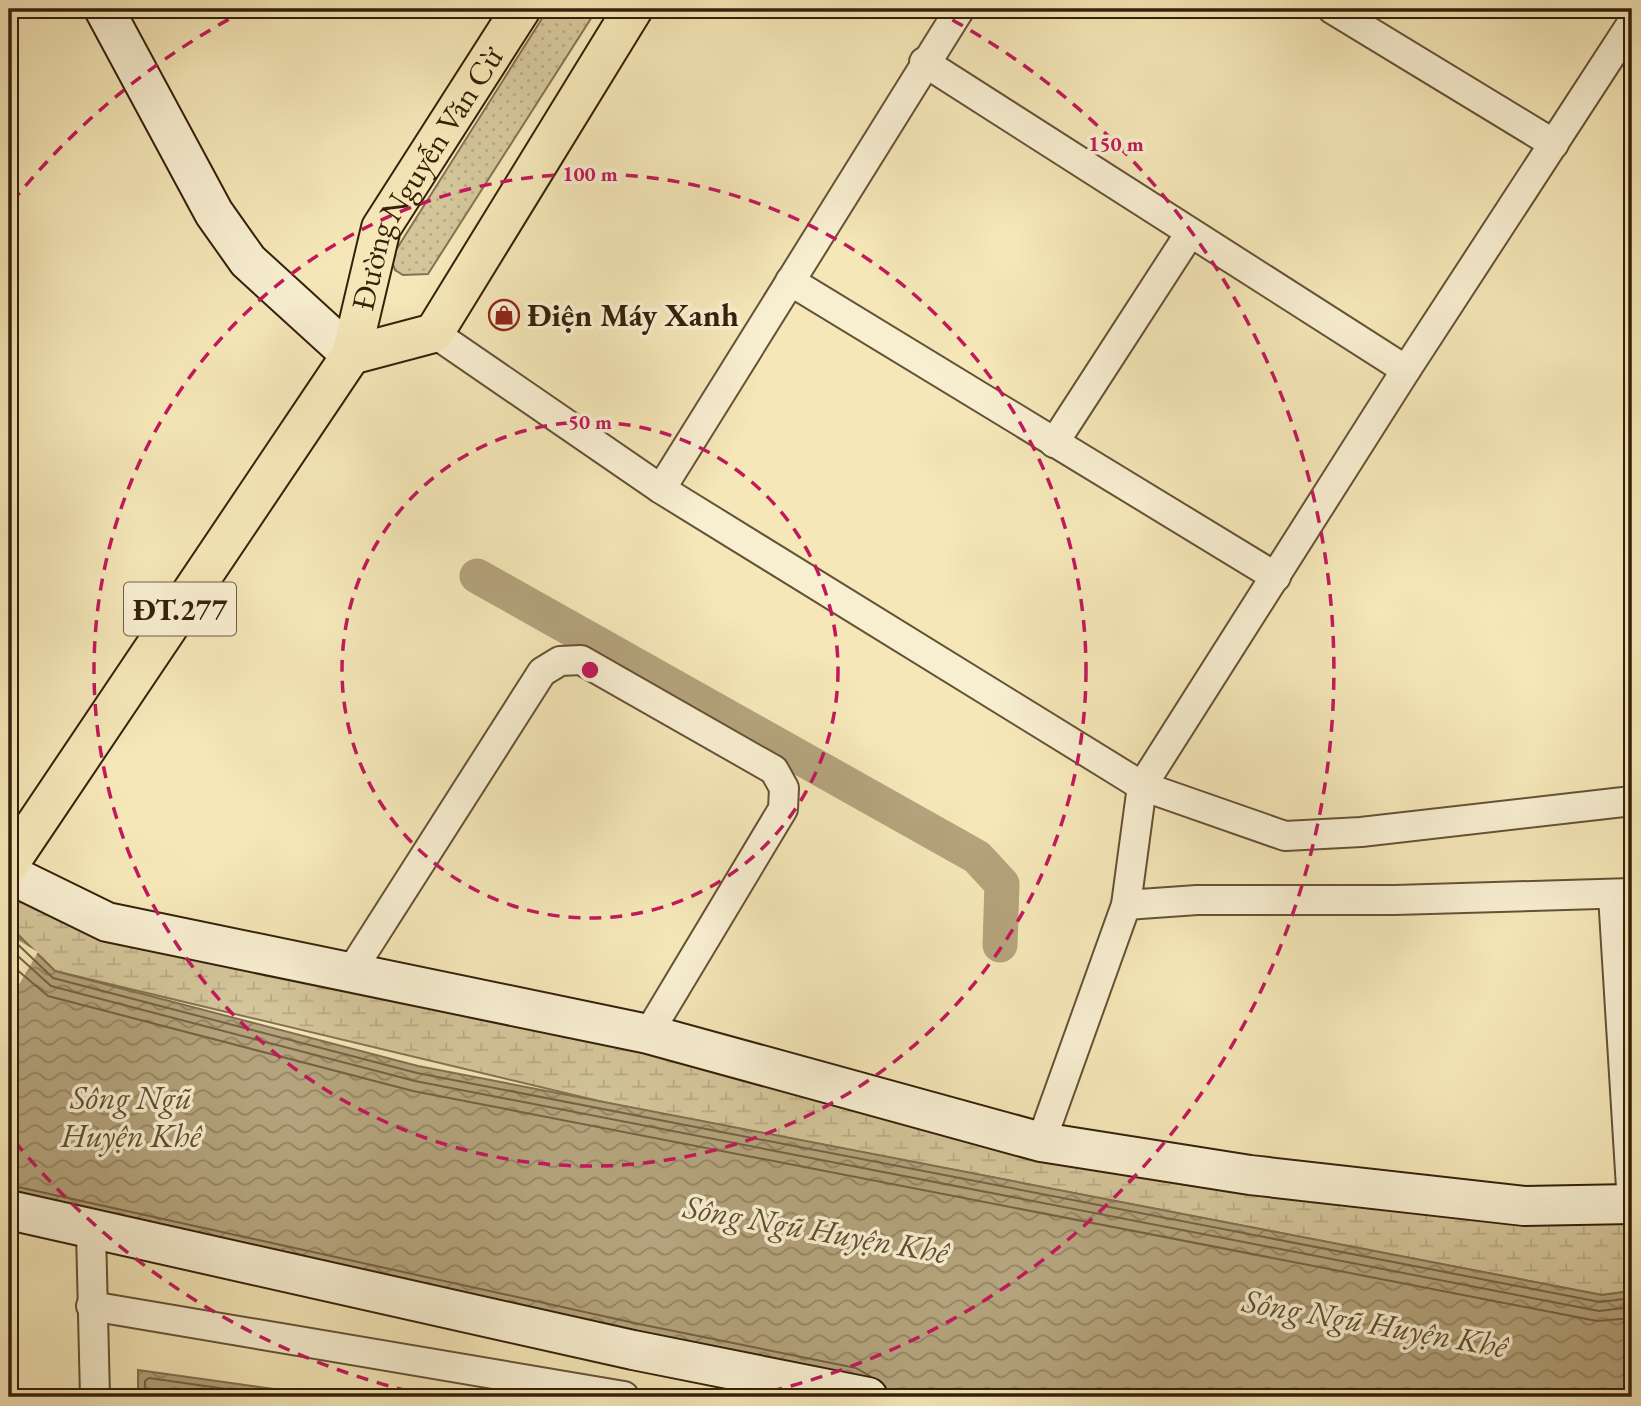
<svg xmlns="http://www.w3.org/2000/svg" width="1641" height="1406" font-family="'EB Garamond',serif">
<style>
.grass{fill:url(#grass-dots);stroke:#847252;stroke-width:2}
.wetland{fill:url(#wetland-marsh);stroke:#847252;stroke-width:2}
.water{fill:url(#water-waves);stroke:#816f4e;stroke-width:2}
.pier{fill:#f5e7b8}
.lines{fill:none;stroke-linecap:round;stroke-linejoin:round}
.shore{stroke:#746242;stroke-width:2}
.canal{stroke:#b4a37c;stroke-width:35}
.street-casing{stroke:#655235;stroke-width:32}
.secondary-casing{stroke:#352009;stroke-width:42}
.primary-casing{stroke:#352009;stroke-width:42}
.street{stroke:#f8efd1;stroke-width:28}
.secondary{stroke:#f8efd1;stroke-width:38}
.primary{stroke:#f5e7b8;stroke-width:38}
.ring{fill:none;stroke:#c2185b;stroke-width:3.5;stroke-dasharray:12 9}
.labels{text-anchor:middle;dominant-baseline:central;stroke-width:7;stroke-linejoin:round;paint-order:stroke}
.shield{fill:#f8efd1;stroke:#705e45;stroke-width:2}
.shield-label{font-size:30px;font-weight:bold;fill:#352009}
.street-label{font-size:32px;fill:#352009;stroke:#f8efd1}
.poi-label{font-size:32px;font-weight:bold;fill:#352009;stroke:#f8efd1;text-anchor:start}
.water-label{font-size:33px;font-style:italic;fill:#614e31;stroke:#f8efd1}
.centre{fill:#c2185b;stroke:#f8efd1;stroke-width:3.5}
.ring-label{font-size:21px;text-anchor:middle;font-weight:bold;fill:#c2185b;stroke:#f8efd1;stroke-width:7;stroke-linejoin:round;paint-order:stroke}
</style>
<defs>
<pattern id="grass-dots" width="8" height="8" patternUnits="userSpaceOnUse" patternTransform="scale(1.75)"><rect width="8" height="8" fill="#d4c59a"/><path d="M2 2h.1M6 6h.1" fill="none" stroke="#b7a983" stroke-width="1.8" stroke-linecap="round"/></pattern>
<pattern id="wetland-marsh" width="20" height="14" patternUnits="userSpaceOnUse" patternTransform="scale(1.75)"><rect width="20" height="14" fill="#d4c59a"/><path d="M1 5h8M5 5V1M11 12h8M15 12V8" fill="none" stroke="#b7a983"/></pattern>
<pattern id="water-waves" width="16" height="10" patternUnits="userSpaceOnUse" patternTransform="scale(1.75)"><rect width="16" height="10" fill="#b4a37c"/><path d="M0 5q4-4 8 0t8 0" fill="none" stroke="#938464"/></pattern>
</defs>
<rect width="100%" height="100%" fill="#f5e7b8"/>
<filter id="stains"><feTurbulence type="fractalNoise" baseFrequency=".00286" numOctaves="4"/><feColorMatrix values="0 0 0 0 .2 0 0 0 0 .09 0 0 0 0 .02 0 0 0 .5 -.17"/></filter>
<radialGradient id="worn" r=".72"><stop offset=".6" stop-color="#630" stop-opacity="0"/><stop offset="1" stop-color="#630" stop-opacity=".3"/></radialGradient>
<path class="grass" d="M 548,9 L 597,9 L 428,274 L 403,275 L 395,270 L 392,261 L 396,250 Z"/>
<path class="wetland" d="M 9,874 L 107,922 L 1041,1142 L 1632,1204 L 1632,1291 L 1602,1295 L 607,1103 L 55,971 L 9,926 Z"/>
<g class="water">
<path d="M 9,926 L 55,971 L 418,1066 L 1602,1295 L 1632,1291 L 1632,1397 L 868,1397 L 9,1210 Z"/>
<path d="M 138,1370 L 332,1397 L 138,1397 Z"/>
</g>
<path class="pier" d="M 9,935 L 38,952 L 9,1002 Z"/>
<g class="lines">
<g class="shore">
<path d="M 9,936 L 53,978 L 417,1073 L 1600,1302 L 1632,1298"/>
<path d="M 9,948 L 51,986 L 415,1081 L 1599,1311 L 1632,1307"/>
<path d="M 9,963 L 48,996 L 413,1091 L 1597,1321 L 1632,1318"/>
<path d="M 9,1185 L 639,1324 L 856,1368 L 870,1376"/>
<path d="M 145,1397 L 145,1381 L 149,1378 L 282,1397"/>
<path d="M 154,1397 L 158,1389 L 219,1397"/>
</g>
<path class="canal" d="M 477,576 L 977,857 L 1002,884 L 1000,945"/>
<g class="street-casing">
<g id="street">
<path d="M 1332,9 L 1554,144"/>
<path d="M 1632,23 L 1406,370 L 1142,786 L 1126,905 L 1197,900 L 1395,900 L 1632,893"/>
<path d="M 924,62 L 1406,370"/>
<path d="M 790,281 L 1276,577"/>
<path d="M 434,333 L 661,489 L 1142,786 L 1285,836 L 1361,832 L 1632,801"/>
<path d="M 1054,443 L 1190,233"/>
<path d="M 661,489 L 960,9"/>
<path d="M 1613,895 L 1632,1204"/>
<path d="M 350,973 L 542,672 L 560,661 L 581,660 L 774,770 L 784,788 L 783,809 L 648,1034"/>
<path d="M 1041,1142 L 1126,905"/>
<path d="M 91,1231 L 95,1397"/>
<path d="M 91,1306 L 624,1396"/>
</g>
</g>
<g class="secondary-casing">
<g id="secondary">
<path d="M 104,9 L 214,213 L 248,261 L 351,355"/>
<path d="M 9,874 L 107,922 L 648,1034 L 1041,1142 L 1250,1175 L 1524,1206 L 1632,1204"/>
<path d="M 9,1210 L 633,1350 L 868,1397"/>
</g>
</g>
<g class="primary-casing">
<g id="primary">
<path d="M 351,355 L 434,333 L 633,9"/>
<path id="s1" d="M 9,864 L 351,355 L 381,228 L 521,9"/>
</g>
</g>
<use href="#street" class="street"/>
<use href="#secondary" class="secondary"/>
<use href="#primary" class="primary"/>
</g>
<g class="ring">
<circle cx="590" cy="670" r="248"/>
<circle cx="590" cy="670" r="496"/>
<path d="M429 1396A744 744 0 0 1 12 1138M12 202A744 744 0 0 1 246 10M934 10A744 744 0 0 1 751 1396"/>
</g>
<defs>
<g id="shop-ring" transform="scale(1.575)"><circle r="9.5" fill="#f8efd1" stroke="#8f2418" stroke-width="1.5"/><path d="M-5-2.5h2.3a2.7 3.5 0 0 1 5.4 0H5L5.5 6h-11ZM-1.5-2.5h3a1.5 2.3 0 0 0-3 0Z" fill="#8f2418"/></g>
</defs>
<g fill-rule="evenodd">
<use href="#shop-ring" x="504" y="315"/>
</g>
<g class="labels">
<rect class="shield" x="124" y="582.5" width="112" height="53" rx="5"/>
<g class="shield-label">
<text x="180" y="609">ĐT.277</text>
</g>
<g class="street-label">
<text stroke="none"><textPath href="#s1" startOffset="808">Đường Nguyễn Văn Cừ</textPath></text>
</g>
<g class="poi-label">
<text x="527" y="315">Điện Máy Xanh</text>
</g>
<g class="water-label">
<text x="131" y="1097">Sông Ngũ<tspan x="131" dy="38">Huyện Khê</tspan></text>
<text transform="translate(816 1229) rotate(10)">Sông Ngũ Huyện Khê</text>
<text transform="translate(1375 1323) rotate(10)">Sông Ngũ Huyện Khê</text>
</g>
</g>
<circle cx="590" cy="670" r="10" class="centre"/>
<g class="ring-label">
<text x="1116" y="151">150 m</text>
<text x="590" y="181">100 m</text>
<text x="590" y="429">50 m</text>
</g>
<rect width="1641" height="1406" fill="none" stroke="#f5e7b8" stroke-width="35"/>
<rect x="10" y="10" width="1620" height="1385" fill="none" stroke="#352009" stroke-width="3.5"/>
<rect x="18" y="18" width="1606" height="1371" fill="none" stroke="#352009" stroke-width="2"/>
<rect width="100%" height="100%" filter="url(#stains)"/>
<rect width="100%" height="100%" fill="url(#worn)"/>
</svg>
